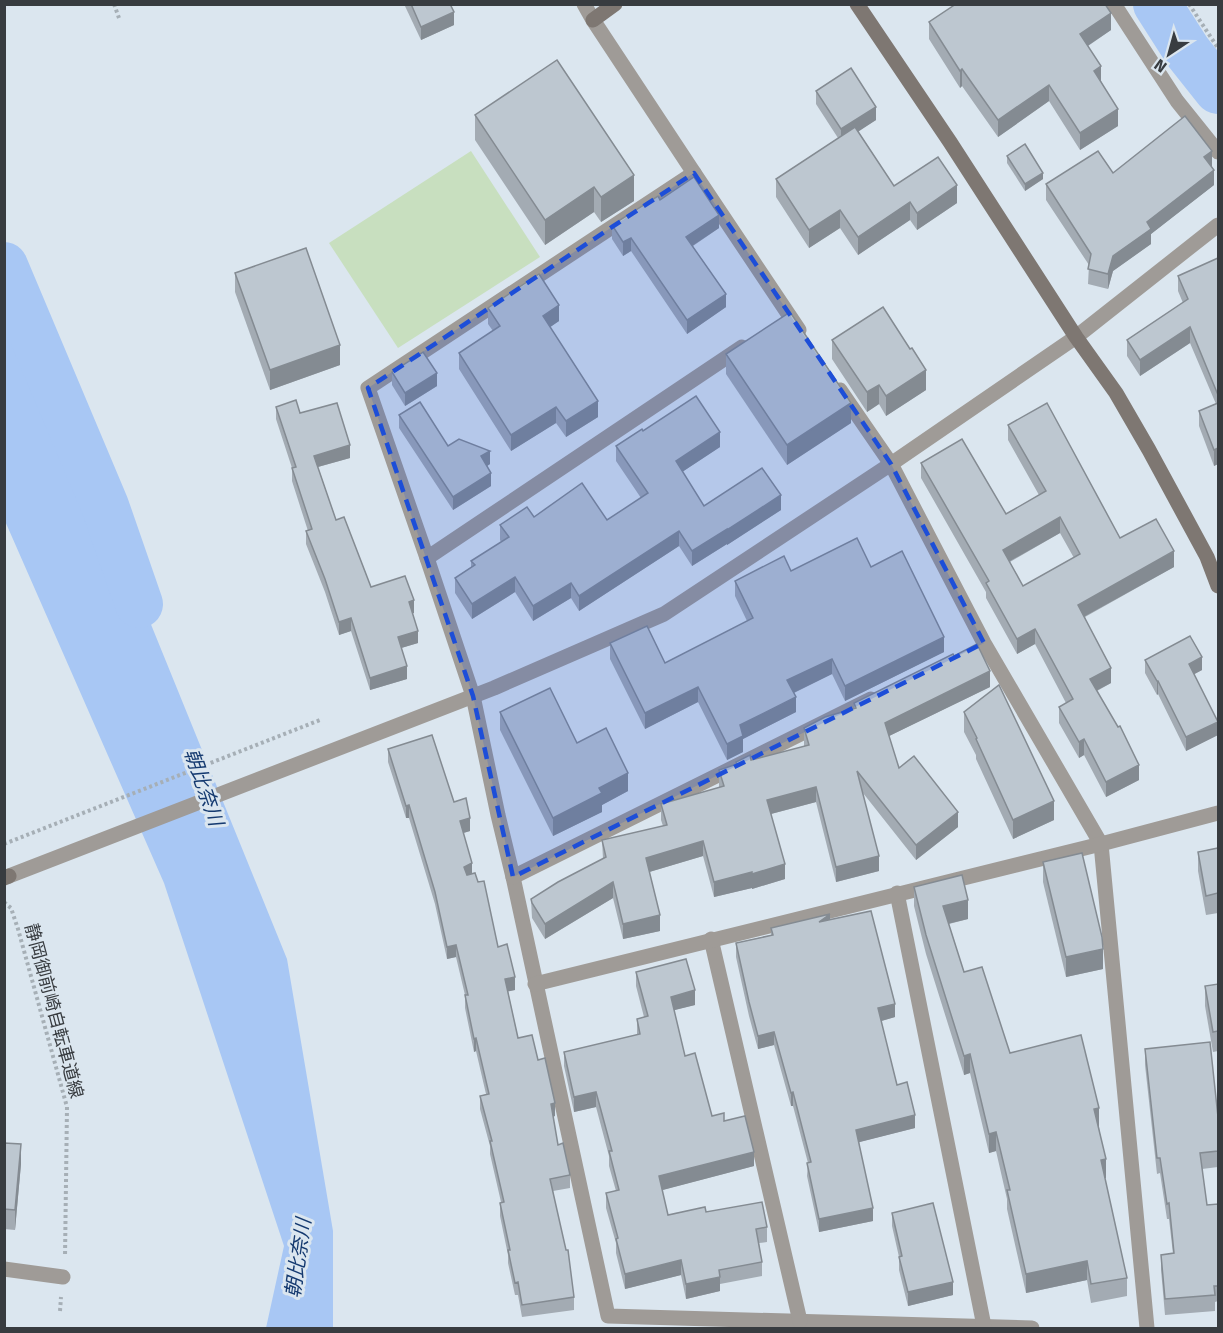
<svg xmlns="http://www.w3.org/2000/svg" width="1223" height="1333" font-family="'Fira Sans','Noto Sans JP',sans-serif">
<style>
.green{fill:#c8dfbf}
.water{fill:#a8c7f4}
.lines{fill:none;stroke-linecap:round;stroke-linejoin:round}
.river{stroke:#a8c7f4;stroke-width:48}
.path{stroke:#a6afb6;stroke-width:4;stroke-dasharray:3 3;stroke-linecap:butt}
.street{stroke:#9f9b97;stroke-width:15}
.secondary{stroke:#7e7772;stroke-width:15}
.wall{fill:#a3abb3;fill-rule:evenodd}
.shaded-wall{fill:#848b92}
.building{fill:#bdc7d0;stroke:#848b92;stroke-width:1.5;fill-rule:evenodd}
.marked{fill:#1d4ed8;fill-opacity:0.2;stroke:#1d4ed8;stroke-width:4.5;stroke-dasharray:12 8;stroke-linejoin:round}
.labels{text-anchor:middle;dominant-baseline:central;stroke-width:6;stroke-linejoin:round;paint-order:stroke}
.street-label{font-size:18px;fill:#383c40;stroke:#dbe6ef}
.water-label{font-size:20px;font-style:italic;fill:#153a70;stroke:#dbe6ef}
</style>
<rect width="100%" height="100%" fill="#dbe6ef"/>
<path class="green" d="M 471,151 L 540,257 L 398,348 L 329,243 Z"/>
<path class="water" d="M 4,257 L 13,285 L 287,959 L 333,1231 L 333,1328 L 266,1328 L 284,1246 L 164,883 L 5,521 Z"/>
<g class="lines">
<g class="river">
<path d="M 1157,4 L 1187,51 L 1218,90"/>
<path d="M 4,266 L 105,506 L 139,604"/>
</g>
<g class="path">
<path d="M 114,4 L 119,18"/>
<path d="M 1189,4 L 1218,48"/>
<path d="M 4,844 L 320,720"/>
<path d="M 4,902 L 11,908 L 18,929 L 67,1107 L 65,1257"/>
<path d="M 60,1311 L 61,1297"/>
</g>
<g class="street">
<path d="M 584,4 L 593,20 L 694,173 L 799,330"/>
<path d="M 1114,4 L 1177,101 L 1218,152"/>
<path d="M 694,173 L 368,388 L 427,558 L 473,696 L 498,815 L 513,877 L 608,1316 L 1032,1328"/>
<path d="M 840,390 L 891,464 L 984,643 L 1101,844 L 1147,1328"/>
<path d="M 427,558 L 742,347"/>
<path d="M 9,876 L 494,688 L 664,614 L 891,464 L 1076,337 L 1218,225"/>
<path d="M 513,877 L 871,699"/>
<path d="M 897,893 L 984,1326"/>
<path d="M 711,939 L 800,1321"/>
<path d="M 535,984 L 1101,844 L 1218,813"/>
<path d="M 4,1269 L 63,1277"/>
</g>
<g class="secondary">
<path d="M 857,4 L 950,142 L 1076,337 L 1116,393 L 1149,450 L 1207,557 L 1218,586"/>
<path d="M 593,20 L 615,4"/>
<path d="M 4,878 L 9,876"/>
</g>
</g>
<g class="wall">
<path d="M 404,4 L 450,4 L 454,25 L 421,40 Z"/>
<path d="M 929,22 L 1111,30 L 1088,46 L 1118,126 L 1080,150 L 1049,101 L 998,137 L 962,86 L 960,88 L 929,39 Z"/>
<path d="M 816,91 L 876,120 L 858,131 L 894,186 L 957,203 L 917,230 L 910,220 L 858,255 L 840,228 L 809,248 L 776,197 L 776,179 L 838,138 L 816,104 Z"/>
<path d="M 475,115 L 634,201 L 601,222 L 594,212 L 545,245 L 475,140 Z"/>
<path d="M 1007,156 L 1043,179 L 1025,191 L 1007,163 Z"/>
<path d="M 1212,166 L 1214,185 L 1151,234 L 1151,244 L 1113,271 L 1108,289 L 1088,284 L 1089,265 L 1046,200 L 1046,184 L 1113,173 Z"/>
<path d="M 660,200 L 719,228 L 693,246 L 726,307 L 687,334 L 631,251 L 623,256 L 612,239 L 612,225 Z"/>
<path d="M 1218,258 L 1218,464 L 1214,466 L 1199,426 L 1199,411 L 1216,404 L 1190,343 L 1140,376 L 1127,356 L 1127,340 L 1183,303 L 1178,291 L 1178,276 Z"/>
<path d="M 235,273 L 340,365 L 270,390 L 235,292 Z"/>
<path d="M 488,308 L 559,321 L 550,327 L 598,417 L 566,437 L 556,423 L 511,451 L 459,369 L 459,353 L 493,331 L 488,324 Z"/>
<path d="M 832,340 L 926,390 L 886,416 L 879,404 L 867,412 L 832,359 Z"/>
<path d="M 726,354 L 851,423 L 787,465 L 726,374 Z"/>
<path d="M 392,372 L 437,386 L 405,406 L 392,385 Z"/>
<path d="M 276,407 L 300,413 L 350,458 L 318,467 L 336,520 L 371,587 L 414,613 L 412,613 L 418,643 L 401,648 L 407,679 L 370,690 L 351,631 L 339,635 L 325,592 L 306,544 L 306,531 L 308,531 L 292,481 L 292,468 L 276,419 Z"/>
<path d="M 399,415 L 448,446 L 490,464 L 487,466 L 491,486 L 453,510 L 399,428 Z"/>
<path d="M 1008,425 L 1120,538 L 1174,567 L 1085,617 L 1111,683 L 1097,691 L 1139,780 L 1106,797 L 1084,755 L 1079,758 L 1059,723 L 1059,707 L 1066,703 L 1035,644 L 1017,654 L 986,598 L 986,592 L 921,478 L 921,463 L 1006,514 L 1039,495 L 1008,440 ZM 1060,533 L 1074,558 L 1023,586 L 1010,562 Z"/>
<path d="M 643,431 L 720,447 L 682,472 L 704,506 L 781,510 L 727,545 L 727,544 L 692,566 L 679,546 L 579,611 L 571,598 L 533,621 L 515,592 L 472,619 L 455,593 L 455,578 L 471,567 L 471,561 L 501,542 L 500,540 L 500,525 L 534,517 L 607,520 L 641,498 L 616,461 L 616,446 Z"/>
<path d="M 871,567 L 944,652 L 845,701 L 832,674 L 794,693 L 796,712 L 743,739 L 743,752 L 727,760 L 698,702 L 645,729 L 610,659 L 610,643 L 665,663 L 747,621 L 735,596 L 735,581 L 791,571 Z"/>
<path d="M 954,656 L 990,687 L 889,736 L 899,768 L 958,827 L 916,860 L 863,793 L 879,871 L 836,882 L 816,802 L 771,814 L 785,879 L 752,889 L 752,888 L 714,897 L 703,856 L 649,872 L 660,931 L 623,939 L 613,898 L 545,939 L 532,918 L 531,899 L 603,859 L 602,840 L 663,826 L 661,820 L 661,804 L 719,788 L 719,770 L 736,764 L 736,762 L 751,760 L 804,747 L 804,728 L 854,708 L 854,703 Z"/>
<path d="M 1145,660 L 1202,670 L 1194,674 L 1218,735 L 1186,751 L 1158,694 L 1157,695 L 1145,673 Z"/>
<path d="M 500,712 L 628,791 L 602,805 L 602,812 L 553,836 L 500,730 Z"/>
<path d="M 964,712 L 1054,820 L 1013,839 L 976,759 L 976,755 L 964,732 Z"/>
<path d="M 388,749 L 454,802 L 470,831 L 463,833 L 472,874 L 498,947 L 515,990 L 508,991 L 518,1038 L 538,1060 L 555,1116 L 553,1117 L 558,1145 L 570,1175 L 570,1188 L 553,1191 L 574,1297 L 574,1310 L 522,1317 L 518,1295 L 515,1295 L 508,1263 L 508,1255 L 500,1216 L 500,1203 L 501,1202 L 490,1154 L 490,1146 L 480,1109 L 480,1096 L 486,1094 L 476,1051 L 474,1052 L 465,1008 L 465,995 L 456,957 L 447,959 L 435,904 L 409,818 L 406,818 L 388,762 Z"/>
<path d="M 1218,848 L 1218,913 L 1206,915 L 1198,871 L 1198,852 Z"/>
<path d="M 1043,862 L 1103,969 L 1066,977 L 1043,882 Z"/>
<path d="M 914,887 L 968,919 L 949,924 L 964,972 L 1010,1053 L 1099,1127 L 1106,1178 L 1105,1178 L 1127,1278 L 1127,1296 L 1091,1303 L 1087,1280 L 1026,1293 L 1007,1209 L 1007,1199 L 996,1151 L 989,1153 L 970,1073 L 964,1075 L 926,954 L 914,906 Z"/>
<path d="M 830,920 L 895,1017 L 881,1021 L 897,1085 L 915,1128 L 859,1142 L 873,1221 L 819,1232 L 807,1176 L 808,1163 L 793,1106 L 791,1106 L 774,1045 L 758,1049 L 749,1016 L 736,957 L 736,943 L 771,935 L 771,928 Z"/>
<path d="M 636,972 L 695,1005 L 674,1010 L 685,1056 L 712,1116 L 724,1121 L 754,1166 L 662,1190 L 668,1215 L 706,1212 L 767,1227 L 767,1242 L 759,1243 L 762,1262 L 762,1276 L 720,1284 L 720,1291 L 686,1299 L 681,1275 L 625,1289 L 616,1253 L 616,1243 L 606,1208 L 606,1193 L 616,1191 L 609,1166 L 609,1156 L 596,1107 L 574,1112 L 564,1066 L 564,1052 L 637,1035 L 637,1019 L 644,1017 L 636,986 Z"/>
<path d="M 1218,984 L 1218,1051 L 1213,1052 L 1205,1006 L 1205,986 Z"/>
<path d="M 1145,1049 L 1218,1117 L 1218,1167 L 1202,1169 L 1207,1205 L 1218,1204 L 1218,1301 L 1215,1302 L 1215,1311 L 1165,1315 L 1161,1270 L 1161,1255 L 1173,1254 L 1169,1219 L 1167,1219 L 1160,1173 L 1157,1174 L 1145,1065 Z"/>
<path d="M 4,1143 L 21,1164 L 15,1230 L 4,1229 Z"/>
<path d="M 892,1213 L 953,1295 L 908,1306 L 899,1270 L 899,1257 L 892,1226 Z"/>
</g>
<g class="shaded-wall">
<path d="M 454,12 L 454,25 L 421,40 L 421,27 Z"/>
<path d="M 1111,13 L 1111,30 L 1080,51 L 1080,34 Z"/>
<path d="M 1101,66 L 1101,83 L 1094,71 Z"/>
<path d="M 962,69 L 962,86 L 960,88 L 960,71 Z"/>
<path d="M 1049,85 L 1049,101 L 998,137 L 998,120 Z"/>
<path d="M 876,107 L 876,120 L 841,143 L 841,129 Z"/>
<path d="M 1118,109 L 1118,126 L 1080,150 L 1080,133 Z"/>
<path d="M 1212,151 L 1212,166 L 1204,172 L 1204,157 Z"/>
<path d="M 1214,170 L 1214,185 L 1151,234 L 1151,244 L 1113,271 L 1108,289 L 1108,274 L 1113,256 L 1147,222 Z"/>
<path d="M 1043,173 L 1043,179 L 1025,191 L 1025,184 Z"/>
<path d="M 634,175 L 634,201 L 601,222 L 601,197 Z"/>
<path d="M 957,185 L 957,203 L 917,230 L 917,213 Z"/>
<path d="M 594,187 L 594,212 L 545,245 L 545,220 Z"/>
<path d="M 910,202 L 910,220 L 858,255 L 858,237 Z"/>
<path d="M 840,210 L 840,228 L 809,248 L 809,230 Z"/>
<path d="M 719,215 L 719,228 L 686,250 L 686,237 Z"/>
<path d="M 631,238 L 631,251 L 623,256 L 623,242 Z"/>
<path d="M 726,294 L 726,307 L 687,334 L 687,320 Z"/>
<path d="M 559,305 L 559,321 L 543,332 L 543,316 Z"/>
<path d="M 1190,327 L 1190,343 L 1140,376 L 1140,360 Z"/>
<path d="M 340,345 L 340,365 L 270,390 L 270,370 Z"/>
<path d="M 926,370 L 926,390 L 886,416 L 886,396 Z"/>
<path d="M 437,373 L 437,386 L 405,406 L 405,393 Z"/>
<path d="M 879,385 L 879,404 L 867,412 L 867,392 Z"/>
<path d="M 598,401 L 598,417 L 566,437 L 566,421 Z"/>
<path d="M 851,403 L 851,423 L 787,465 L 787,445 Z"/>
<path d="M 556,407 L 556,423 L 511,451 L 511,435 Z"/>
<path d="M 720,432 L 720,447 L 676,476 L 676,461 Z"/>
<path d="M 350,445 L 350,458 L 314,468 L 314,456 Z"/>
<path d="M 1218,448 L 1218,464 L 1214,466 L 1214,450 Z"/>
<path d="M 490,451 L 490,464 L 481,470 L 481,456 Z"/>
<path d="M 491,473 L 491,486 L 453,510 L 453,497 Z"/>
<path d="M 781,495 L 781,510 L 727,545 L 727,530 Z"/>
<path d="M 1060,517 L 1060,533 L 1003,565 L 1003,550 Z"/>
<path d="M 727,529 L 727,544 L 692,566 L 692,551 Z"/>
<path d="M 679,531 L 679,546 L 579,611 L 579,596 Z"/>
<path d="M 1174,551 L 1174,567 L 1078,620 L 1078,605 Z"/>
<path d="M 515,577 L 515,592 L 472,619 L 472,604 Z"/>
<path d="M 571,583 L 571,598 L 533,621 L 533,606 Z"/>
<path d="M 414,600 L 414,613 L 409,615 L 409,602 Z"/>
<path d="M 351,618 L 351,631 L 339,635 L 339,622 Z"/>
<path d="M 1035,629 L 1035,644 L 1017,654 L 1017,639 Z"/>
<path d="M 418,631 L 418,643 L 398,649 L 398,637 Z"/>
<path d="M 944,637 L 944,652 L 845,701 L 845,686 Z"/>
<path d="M 1202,657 L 1202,670 L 1189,677 L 1189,664 Z"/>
<path d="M 832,659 L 832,674 L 787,696 L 787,680 Z"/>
<path d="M 407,666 L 407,679 L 370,690 L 370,678 Z"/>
<path d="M 1111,668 L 1111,683 L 1090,694 L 1090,679 Z"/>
<path d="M 990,671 L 990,687 L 885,738 L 885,723 Z"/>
<path d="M 1157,681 L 1158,681 L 1158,694 L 1157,695 Z"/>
<path d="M 698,687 L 698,702 L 645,729 L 645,713 Z"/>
<path d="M 796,697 L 796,712 L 743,739 L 743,752 L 727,760 L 727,744 L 740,725 Z"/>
<path d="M 1218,722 L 1218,735 L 1186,751 L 1186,737 Z"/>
<path d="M 1084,739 L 1084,755 L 1079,758 L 1079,742 Z"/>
<path d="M 1139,765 L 1139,780 L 1106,797 L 1106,782 Z"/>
<path d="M 628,773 L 628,791 L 602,805 L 602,812 L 553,836 L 553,818 L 599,788 Z"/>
<path d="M 816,787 L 816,802 L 767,815 L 767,800 Z"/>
<path d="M 1054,801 L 1054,820 L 1013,839 L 1013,820 Z"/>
<path d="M 409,805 L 409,818 L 406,818 L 406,806 Z"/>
<path d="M 958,812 L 958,827 L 916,860 L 916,845 Z"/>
<path d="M 470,818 L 470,831 L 460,834 L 460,821 Z"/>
<path d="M 703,841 L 703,856 L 646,873 L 646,858 Z"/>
<path d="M 879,856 L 879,871 L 836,882 L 836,867 Z"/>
<path d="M 472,863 L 472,876 L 464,880 L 464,867 Z"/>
<path d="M 785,864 L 785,879 L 752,889 L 752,874 Z"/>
<path d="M 752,872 L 752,888 L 714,897 L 714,882 Z"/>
<path d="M 613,882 L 613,898 L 545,939 L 545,924 Z"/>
<path d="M 968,900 L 968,919 L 943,925 L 943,906 Z"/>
<path d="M 830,914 L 830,927 L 819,922 Z"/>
<path d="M 660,915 L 660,931 L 623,939 L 623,924 Z"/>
<path d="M 456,945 L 456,957 L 447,959 L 447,947 Z"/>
<path d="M 1103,949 L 1103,969 L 1066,977 L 1066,957 Z"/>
<path d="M 515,977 L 515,990 L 505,992 L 505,979 Z"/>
<path d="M 695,990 L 695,1005 L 671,1011 L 671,997 Z"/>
<path d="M 895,1004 L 895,1017 L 878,1022 L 878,1008 Z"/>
<path d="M 774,1032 L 774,1045 L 758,1049 L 758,1036 Z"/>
<path d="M 476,1038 L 476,1051 L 474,1052 L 474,1039 Z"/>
<path d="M 970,1054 L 970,1073 L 964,1075 L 964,1056 Z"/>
<path d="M 596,1092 L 596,1107 L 574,1112 L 574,1097 Z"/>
<path d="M 793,1092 L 793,1106 L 791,1106 L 791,1093 Z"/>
<path d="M 555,1103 L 555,1116 L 551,1117 L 551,1104 Z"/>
<path d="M 1099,1108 L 1099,1127 L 1094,1128 L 1094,1109 Z"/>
<path d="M 915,1115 L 915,1128 L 856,1143 L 856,1130 Z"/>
<path d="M 996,1132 L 996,1151 L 989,1153 L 989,1134 Z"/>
<path d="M 21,1144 L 21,1164 L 15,1230 L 15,1210 Z"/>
<path d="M 754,1152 L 754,1166 L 659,1191 L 659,1176 Z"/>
<path d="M 1106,1159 L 1106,1178 L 1101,1179 L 1101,1160 Z"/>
<path d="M 873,1208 L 873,1221 L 819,1232 L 819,1219 Z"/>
<path d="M 681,1260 L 681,1275 L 625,1289 L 625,1274 Z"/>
<path d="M 1087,1261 L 1087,1280 L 1026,1293 L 1026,1274 Z"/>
<path d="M 720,1277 L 720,1291 L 686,1299 L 686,1284 Z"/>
<path d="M 953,1282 L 953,1295 L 908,1306 L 908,1292 Z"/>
</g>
<g class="building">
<path d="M 411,4 L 450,4 L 454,12 L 421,27 Z"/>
<path d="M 956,4 L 1105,4 L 1111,13 L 1080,34 L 1101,66 L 1094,71 L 1118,109 L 1080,133 L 1049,85 L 998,120 L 962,69 L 960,71 L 929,22 Z"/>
<path d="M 557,60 L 634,175 L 601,197 L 594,187 L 545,220 L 475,115 Z"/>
<path d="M 851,68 L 876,107 L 841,129 L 816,91 Z"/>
<path d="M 1185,116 L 1212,151 L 1204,157 L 1214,170 L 1147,222 L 1151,229 L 1113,256 L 1108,274 L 1088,269 L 1091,254 L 1046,184 L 1098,151 L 1113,173 Z"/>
<path d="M 855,127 L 894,186 L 938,157 L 957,185 L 917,213 L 910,202 L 858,237 L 840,210 L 809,230 L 776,179 Z"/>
<path d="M 1025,144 L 1043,173 L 1025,184 L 1007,156 Z"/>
<path d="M 694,177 L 719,215 L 686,237 L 726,294 L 687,320 L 631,238 L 623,242 L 612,225 L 658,196 L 660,200 Z"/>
<path d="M 306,248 L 340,345 L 270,370 L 235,273 Z"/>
<path d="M 1218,258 L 1218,395 L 1190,327 L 1140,360 L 1127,340 L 1188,299 L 1178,276 Z"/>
<path d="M 539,274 L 559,305 L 543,316 L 598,401 L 566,421 L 556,407 L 511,435 L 459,353 L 500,326 L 488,308 Z"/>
<path d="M 883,307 L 910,349 L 912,348 L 926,370 L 886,396 L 879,385 L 867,392 L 832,340 Z"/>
<path d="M 790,312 L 851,403 L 787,445 L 726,354 Z"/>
<path d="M 423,352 L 437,373 L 405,393 L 392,372 Z"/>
<path d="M 696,396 L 720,432 L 676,461 L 704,506 L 762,468 L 781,495 L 727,530 L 727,529 L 692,551 L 679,531 L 579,596 L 571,583 L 533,606 L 515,577 L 472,604 L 455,578 L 475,565 L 471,561 L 509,537 L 500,525 L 527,507 L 534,517 L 582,483 L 607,520 L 648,493 L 616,446 L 642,429 L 643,431 Z"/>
<path d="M 296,400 L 300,413 L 337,403 L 350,445 L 314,456 L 336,520 L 344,517 L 371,587 L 405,576 L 414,600 L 409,602 L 418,631 L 398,637 L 407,666 L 370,678 L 351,618 L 339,622 L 325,579 L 306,531 L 312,529 L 292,468 L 296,467 L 276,407 Z"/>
<path d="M 420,402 L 448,446 L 459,439 L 490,451 L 481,456 L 491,473 L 453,497 L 399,415 Z"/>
<path d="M 1047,403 L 1120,538 L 1156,519 L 1174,551 L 1078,605 L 1111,668 L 1090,679 L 1118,727 L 1120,726 L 1139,765 L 1106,782 L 1084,739 L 1079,742 L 1059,707 L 1073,699 L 1035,629 L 1017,639 L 986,583 L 989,581 L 921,463 L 962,439 L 1006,514 L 1046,491 L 1008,425 ZM 1060,517 L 1080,554 L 1023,586 L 1003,550 Z"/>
<path d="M 1218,403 L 1218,448 L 1214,450 L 1199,411 Z"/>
<path d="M 857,538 L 871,567 L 902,551 L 944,637 L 845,686 L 832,659 L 787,680 L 796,697 L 740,725 L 743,736 L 727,744 L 698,687 L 645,713 L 610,643 L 647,626 L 665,663 L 753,618 L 735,581 L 784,556 L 791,571 Z"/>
<path d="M 1190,636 L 1202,657 L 1189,664 L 1218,722 L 1186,737 L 1158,681 L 1157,681 L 1145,660 Z"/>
<path d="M 977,644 L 990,671 L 885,723 L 899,768 L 914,756 L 958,812 L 916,845 L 857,771 L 879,856 L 836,867 L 816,787 L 767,800 L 785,864 L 752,874 L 752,872 L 714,882 L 703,841 L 646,858 L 660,915 L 623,924 L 613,882 L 545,924 L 532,903 L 531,899 L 558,882 L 606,857 L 602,840 L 667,825 L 661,804 L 724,786 L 719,770 L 737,764 L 736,762 L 750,755 L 751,760 L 809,745 L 804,728 L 825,717 L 856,708 L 854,703 L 953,654 L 954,656 Z"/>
<path d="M 999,685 L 1054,801 L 1013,820 L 976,739 L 977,738 L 964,712 Z"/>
<path d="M 550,688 L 577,743 L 606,728 L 628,773 L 599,788 L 602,793 L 553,818 L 500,712 Z"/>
<path d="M 432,735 L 454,802 L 466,798 L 470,818 L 460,821 L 472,863 L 464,867 L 467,875 L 475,873 L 478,882 L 484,881 L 498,947 L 507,944 L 515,977 L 505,979 L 518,1038 L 532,1035 L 538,1060 L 545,1058 L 555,1103 L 551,1104 L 558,1145 L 563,1143 L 570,1175 L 550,1179 L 566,1250 L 568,1250 L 574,1297 L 522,1305 L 518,1282 L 515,1283 L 508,1250 L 510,1250 L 500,1203 L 504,1202 L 490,1141 L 492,1141 L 480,1096 L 489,1094 L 476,1038 L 474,1039 L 465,995 L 468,995 L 456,945 L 447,947 L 435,892 L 409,805 L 406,806 L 388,749 Z"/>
<path d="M 1218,848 L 1218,893 L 1206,896 L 1198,852 Z"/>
<path d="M 1082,853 L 1102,937 L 1103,949 L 1066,957 L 1043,862 Z"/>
<path d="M 962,875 L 968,900 L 943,906 L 964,972 L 982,967 L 1010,1053 L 1081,1035 L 1099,1108 L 1094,1109 L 1106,1159 L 1101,1160 L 1127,1278 L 1091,1284 L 1087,1261 L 1026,1274 L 1007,1190 L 1010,1190 L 996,1132 L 989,1134 L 970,1054 L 964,1056 L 926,935 L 914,887 Z"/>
<path d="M 871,911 L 895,1004 L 878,1008 L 897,1085 L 907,1082 L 915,1115 L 856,1130 L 873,1208 L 819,1219 L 807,1163 L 811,1162 L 793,1092 L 791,1093 L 774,1032 L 758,1036 L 749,1002 L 736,943 L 773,935 L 771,928 L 830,914 L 819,922 Z"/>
<path d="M 686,959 L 695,990 L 671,997 L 685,1056 L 695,1053 L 712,1116 L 724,1113 L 724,1121 L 745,1116 L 754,1152 L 659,1176 L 668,1215 L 705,1207 L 706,1212 L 762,1202 L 767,1227 L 756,1229 L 762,1262 L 719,1270 L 720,1277 L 686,1284 L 681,1260 L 625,1274 L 616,1239 L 618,1238 L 606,1193 L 619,1190 L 609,1151 L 612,1151 L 596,1092 L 574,1097 L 564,1052 L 640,1034 L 637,1019 L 648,1016 L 636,972 Z"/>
<path d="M 1218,984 L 1218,1031 L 1213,1032 L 1205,986 Z"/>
<path d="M 1210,1042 L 1218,1117 L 1218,1151 L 1200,1153 L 1207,1205 L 1218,1204 L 1218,1286 L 1214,1286 L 1215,1295 L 1165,1299 L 1161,1255 L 1174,1253 L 1169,1203 L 1167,1204 L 1160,1158 L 1157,1158 L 1145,1049 Z"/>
<path d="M 4,1143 L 21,1144 L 15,1210 L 4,1209 Z"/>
<path d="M 933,1203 L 953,1282 L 908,1292 L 899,1257 L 902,1256 L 892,1213 Z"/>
</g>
<path class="marked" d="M 694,173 L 891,464 L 984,643 L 513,877 L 473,696 L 368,388 Z"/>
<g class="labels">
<g class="street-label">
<text transform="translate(54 1011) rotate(75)">静岡御前崎自転車道線</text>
</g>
<g class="water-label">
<text transform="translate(204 787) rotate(71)">朝比奈川</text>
<text transform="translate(298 1258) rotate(-82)">朝比奈川</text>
</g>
</g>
<rect width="1223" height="1333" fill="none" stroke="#383c40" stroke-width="12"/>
<g transform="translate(1169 54) rotate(216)" stroke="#dbe6ef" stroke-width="4.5" paint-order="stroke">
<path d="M0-4.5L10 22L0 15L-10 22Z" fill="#383c40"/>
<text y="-9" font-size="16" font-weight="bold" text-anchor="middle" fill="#383c40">N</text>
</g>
</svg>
